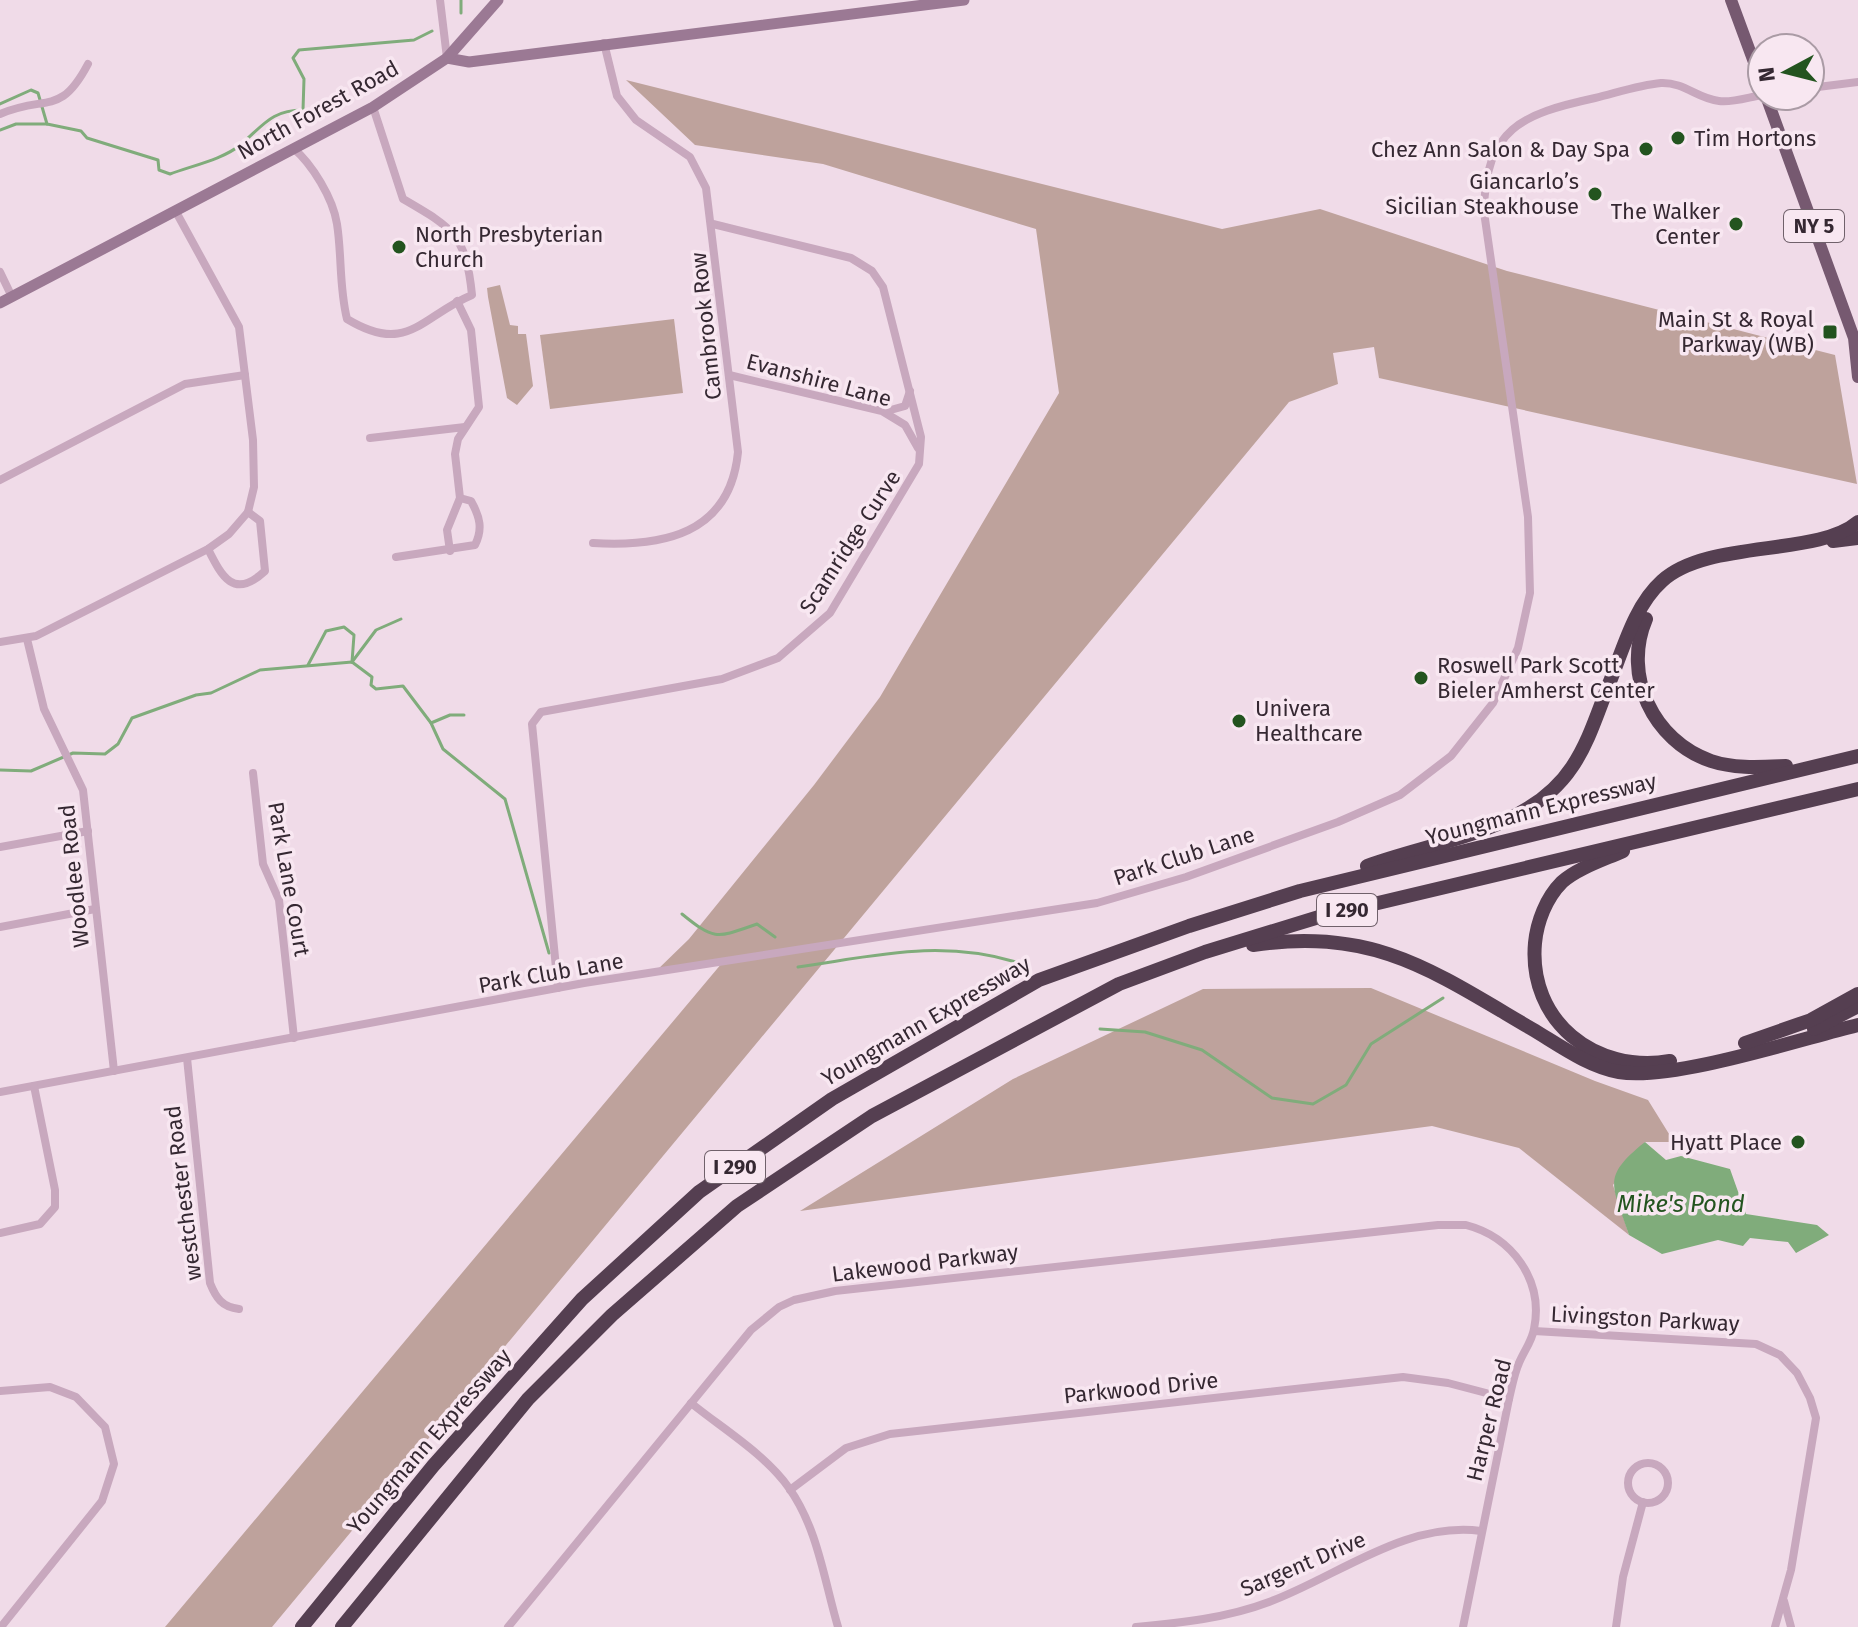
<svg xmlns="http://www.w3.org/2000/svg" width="1858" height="1627" font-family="'Fira Sans',sans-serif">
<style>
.green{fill:#bea29c}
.water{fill:#80ac7b}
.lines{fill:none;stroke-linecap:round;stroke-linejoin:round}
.stream{stroke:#80ac7b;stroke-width:3}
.street{stroke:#c8a8be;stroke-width:8}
.secondary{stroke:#9b7994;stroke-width:11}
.primary{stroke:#765970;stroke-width:12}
.highway{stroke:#553f51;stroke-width:14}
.poi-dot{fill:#23541f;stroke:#f8e7f1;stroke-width:3}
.labels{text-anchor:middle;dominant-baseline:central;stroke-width:7;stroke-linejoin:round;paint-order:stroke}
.shield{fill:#f8e7f1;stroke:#70616b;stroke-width:2}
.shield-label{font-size:20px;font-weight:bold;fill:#352832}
.street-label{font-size:22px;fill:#352832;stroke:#f8e7f1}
.poi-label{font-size:22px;fill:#352832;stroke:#f8e7f1;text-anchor:end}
.water-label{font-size:24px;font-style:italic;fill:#23541f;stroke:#f8e7f1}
</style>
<rect width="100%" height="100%" fill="#f0dbe8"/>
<g class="green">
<path d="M 626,80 L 1222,229 L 1320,209 L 1507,271 L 1835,355 L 1857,484 L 1379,378 L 1374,347 L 1333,353 L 1338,384 L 1289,402 L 272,1627 L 165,1627 L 722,963 L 654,973 L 689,939 L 814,785 L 880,697 L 1059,393 L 1036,229 L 823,164 L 695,145 Z"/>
<path d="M 500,285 L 510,325 L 518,326 L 518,334 L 526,334 L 533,386 L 517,405 L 507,398 L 488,297 L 487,288 Z"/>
<path d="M 674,319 L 683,393 L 550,409 L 540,335 Z"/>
<path d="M 1371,988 L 1595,1081 L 1648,1100 L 1674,1142 L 1645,1142 L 1613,1185 L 1629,1235 L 1519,1148 L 1432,1126 L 800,1211 L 1013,1079 L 1203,989 Z"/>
</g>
<path class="water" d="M 1645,1142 L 1666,1160 L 1681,1156 L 1730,1169 L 1746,1214 L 1817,1225 L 1829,1235 L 1796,1253 L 1788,1242 L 1750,1238 L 1743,1246 L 1718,1240 L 1662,1254 L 1629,1235 C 1613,1185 1600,1178 1645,1142 Z"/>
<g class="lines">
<g class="stream">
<path d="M 461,0 L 461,13"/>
<path d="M 0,104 L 31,90 L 38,93 L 47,124 L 81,131 L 87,138 L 158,160 L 159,170 L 170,174 C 191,166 224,159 240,145 C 263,126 271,110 303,110 L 304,79 L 293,58 L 299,50 L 414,40 L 432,31"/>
<path d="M 0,130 L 16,124 L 47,124"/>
<path d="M 352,662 L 376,630 L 401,619"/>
<path d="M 308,665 L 326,631 L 344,627 L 354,635 L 352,662"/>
<path d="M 431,723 L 450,715 L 464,715"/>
<path d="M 0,770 L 31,771 L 73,753 L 105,754 L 118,744 L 132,718 L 196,695 L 211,693 L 260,670 L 352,662 L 372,677 L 371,685 L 376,689 L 403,686 L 431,723 L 443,749 L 505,799 L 549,953"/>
<path d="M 682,914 C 715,941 717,938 757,924 L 775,937"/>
<path d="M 798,967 C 875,956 939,939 1016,962"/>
<path d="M 1100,1029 L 1145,1032 L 1202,1050 L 1272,1098 L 1313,1104 L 1346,1085 L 1371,1044 L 1443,998"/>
</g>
<g class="street">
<path d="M 440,0 L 447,58"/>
<path d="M 1810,88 L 1858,82"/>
<path d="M 0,114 C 47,94 60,117 88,64"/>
<path d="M 293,148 C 312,164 333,198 337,224 C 342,256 339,287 347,319 C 408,356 421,316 472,295 C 466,235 453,228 403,199 L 373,107"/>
<path d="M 0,272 L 12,297"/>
<path d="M 729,375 L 882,411 L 905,425 L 918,448"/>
<path d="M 887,411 L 905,406 L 910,391"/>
<path d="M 370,438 L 465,427"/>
<path d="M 0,480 L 185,384 L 245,375"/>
<path d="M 593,543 C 662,547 730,535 738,452 L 706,188 L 690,157 L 636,120 L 617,96 L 604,43"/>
<path d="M 208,549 C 222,577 234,600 265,571 L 260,521 L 248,512"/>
<path d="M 450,551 L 447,530 L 460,498 L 455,454 L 458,439 L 479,407 L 471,330 L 457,301"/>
<path d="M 396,557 L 475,545 C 483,529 480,517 471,501 L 460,498"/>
<path d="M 27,639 L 44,709 L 83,790 L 114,1071"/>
<path d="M 0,642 L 36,636 L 208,549 L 229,534 L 248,512 L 254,487 L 253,440 L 239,327 L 175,210"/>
<path d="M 253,773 L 263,864 L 279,900 L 294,1038"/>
<path d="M 0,847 L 88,831"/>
<path d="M 0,927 L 95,909"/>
<path d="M 558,988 L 532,724 L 541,712 L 722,679 L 778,658 L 830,613 L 919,464 L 921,437 L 883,287 L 872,271 L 851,258 L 713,224"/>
<path d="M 187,1058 L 210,1283 C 216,1298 222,1307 239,1309"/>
<path d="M 0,1092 L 584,983 L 1097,903 L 1186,877 L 1338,822 L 1400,795 L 1451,756 L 1493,703 L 1518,648 L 1530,593 L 1528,517 L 1484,212 C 1485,128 1522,114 1595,98 C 1616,93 1639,85 1661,83 C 1684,82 1698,99 1719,101 C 1732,103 1749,97 1762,95"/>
<path d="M 0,1233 L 40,1224 L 55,1207 L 55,1190 L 34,1086"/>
<path d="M 1534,1331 L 1756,1344 L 1780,1355 L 1797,1373 L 1810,1398 L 1816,1418 L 1791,1570 L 1775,1627"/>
<path d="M 0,1391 L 50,1387 L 76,1397 L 105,1427 L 114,1464 L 102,1501 L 1,1627"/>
<path d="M 691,1403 C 723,1429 765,1454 789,1488 C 818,1529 824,1580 838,1627"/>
<circle cx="1648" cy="1483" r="20"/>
<path d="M 790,1490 L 846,1448 L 890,1434 L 1403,1377 L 1448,1383 L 1509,1399"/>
<path d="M 1784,1601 L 1791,1627"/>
<path d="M 508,1627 L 751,1330 L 779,1307 L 794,1300 L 835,1291 L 1438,1225 L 1466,1225 C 1512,1237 1544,1280 1534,1329 C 1532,1341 1524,1351 1519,1363 C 1514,1374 1512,1387 1509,1399 L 1463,1627"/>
<path d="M 1136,1627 C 1180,1623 1227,1618 1269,1602 C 1337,1577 1405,1521 1481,1531"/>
<path d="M 1616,1627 L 1623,1577 L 1643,1502"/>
</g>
<g class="secondary">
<path d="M 447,58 L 469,62 L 964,0"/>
<path d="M 0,303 L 373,107 L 447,58 L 498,0"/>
</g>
<g class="primary">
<path d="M 1731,0 L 1762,84"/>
<path d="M 1766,96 L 1854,338 L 1858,377"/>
</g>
<g class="highway">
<path d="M 1833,541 L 1858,538"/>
<path d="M 1646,619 C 1622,675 1653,741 1711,761 C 1735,769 1761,767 1786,766"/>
<path d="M 1623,851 C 1603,860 1578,868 1562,882 C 1546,898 1537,922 1535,943 C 1528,1021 1595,1074 1670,1061"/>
<path d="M 1367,866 C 1434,841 1529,832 1572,767 C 1589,742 1598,711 1609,684 C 1623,650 1634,606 1662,581 C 1708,539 1817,557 1858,522"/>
<path d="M 1253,945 C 1374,927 1433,971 1532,1029 C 1559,1045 1587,1066 1619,1072 C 1673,1081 1800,1039 1858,1025"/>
<path d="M 1814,1029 L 1858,1006"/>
<path d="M 1745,1043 L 1811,1020 L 1858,994"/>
<path d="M 302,1627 L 433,1466 L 582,1299 L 699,1192 L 832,1099 L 1039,980 L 1189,926 L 1300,891 L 1858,756"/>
<path d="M 342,1627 L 528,1399 L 612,1315 L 737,1206 L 872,1116 L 1119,984 L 1205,952 L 1319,917 L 1858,789"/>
</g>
</g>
<g class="poi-dot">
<circle cx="1678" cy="138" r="8"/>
<circle cx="1646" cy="149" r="8"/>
<circle cx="1595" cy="194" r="8"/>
<circle cx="1736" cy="224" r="8"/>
<circle cx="399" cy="247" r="8"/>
<rect x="1822" y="324" width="16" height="16" rx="4"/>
<circle cx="1421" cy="678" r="8"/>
<circle cx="1239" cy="721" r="8"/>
<circle cx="1798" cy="1142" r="8"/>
</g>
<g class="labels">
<g class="shield">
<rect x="1784" y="210" width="60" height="32" rx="6"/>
<rect x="1317" y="894" width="60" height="32" rx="6"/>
<rect x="705" y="1151" width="60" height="32" rx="6"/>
</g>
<g class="shield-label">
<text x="1814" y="226">NY 5</text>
<text x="1347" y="910">I 290</text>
<text x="735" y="1167">I 290</text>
</g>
<g class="street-label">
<text transform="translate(318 110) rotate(-29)">North Forest Road</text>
<text transform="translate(706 326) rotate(-96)">Cambrook Row</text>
<text transform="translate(819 380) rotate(15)">Evanshire Lane</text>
<text transform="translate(850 542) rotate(-57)">Scamridge Curve</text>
<text transform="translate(1541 809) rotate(-14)">Youngmann Expressway</text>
<text transform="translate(1184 856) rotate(-18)">Park Club Lane</text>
<text transform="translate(74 876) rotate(-96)">Woodlee Road</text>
<text transform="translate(289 879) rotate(80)">Park Lane Court</text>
<text transform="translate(551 973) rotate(-10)">Park Club Lane</text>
<text transform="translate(926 1021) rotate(-30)">Youngmann Expressway</text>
<text transform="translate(183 1193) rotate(-97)">westchester Road</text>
<text transform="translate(925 1263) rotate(-7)">Lakewood Parkway</text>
<text transform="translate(1645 1319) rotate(3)">Livingston Parkway</text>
<text transform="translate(1141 1388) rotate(-6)">Parkwood Drive</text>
<text transform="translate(1489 1420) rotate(-76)">Harper Road</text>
<text transform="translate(429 1441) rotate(-49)">Youngmann Expressway</text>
<text transform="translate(1303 1564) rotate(-23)">Sargent Drive</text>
</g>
<g class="poi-label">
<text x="1694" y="138" text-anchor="start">Tim Hortons</text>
<text x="1630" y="149">Chez Ann Salon &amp; Day Spa</text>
<text x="1579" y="181">Giancarlo’s<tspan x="1579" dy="25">Sicilian Steakhouse</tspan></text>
<text x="1720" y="211">The Walker<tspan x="1720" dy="25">Center</tspan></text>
<text x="415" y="234" text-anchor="start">North Presbyterian<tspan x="415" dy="25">Church</tspan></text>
<text x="1814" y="319">Main St &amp; Royal<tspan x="1814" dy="25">Parkway (WB)</tspan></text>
<text x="1437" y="665" text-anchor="start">Roswell Park Scott<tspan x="1437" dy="25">Bieler Amherst Center</tspan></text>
<text x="1255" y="708" text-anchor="start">Univera<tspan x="1255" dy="25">Healthcare</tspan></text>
<text x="1782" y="1142">Hyatt Place</text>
</g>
<g class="water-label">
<text x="1681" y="1204">Mike's Pond</text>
</g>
</g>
<g transform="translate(1786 72) rotate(263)"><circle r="38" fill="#f8e7f1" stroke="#aa9ba5" stroke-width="2"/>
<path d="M0-6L14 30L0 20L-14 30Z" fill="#23541f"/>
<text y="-12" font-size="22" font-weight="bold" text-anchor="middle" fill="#352832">N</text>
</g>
</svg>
